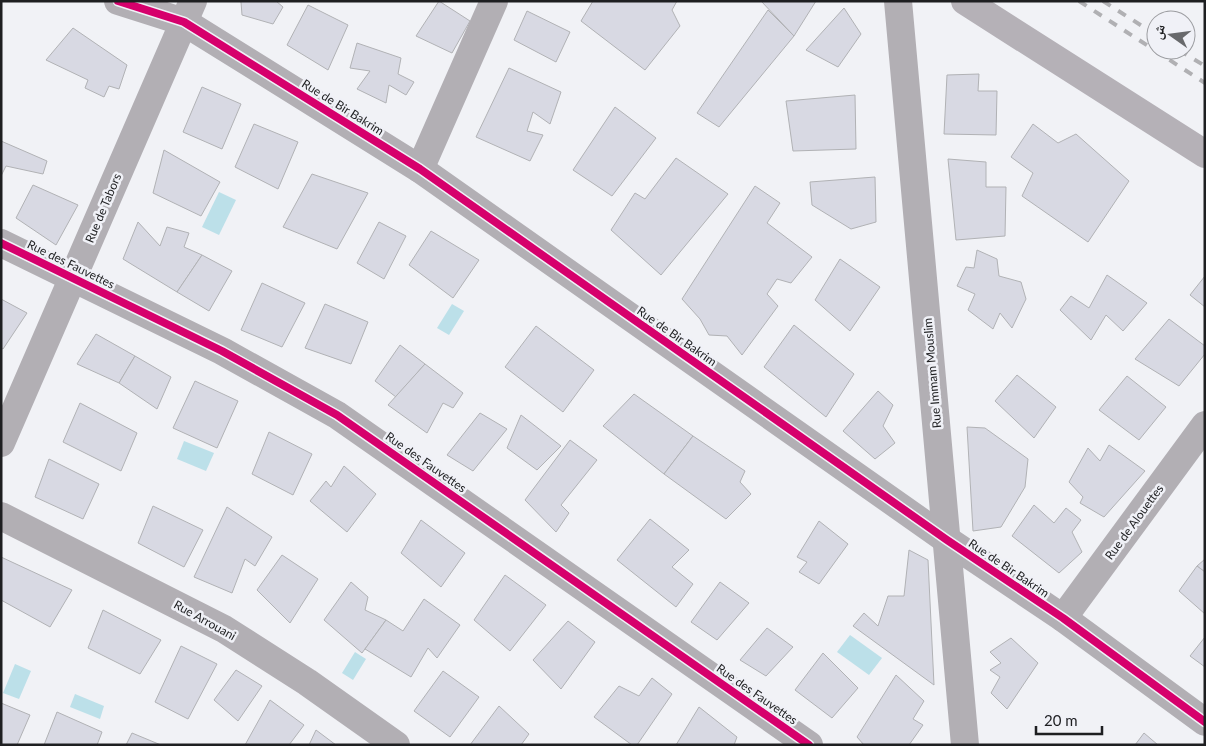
<svg xmlns="http://www.w3.org/2000/svg" width="1206" height="746" font-family="Lato,'Noto Naskh Arabic',sans-serif">
<style>
.water{fill:#bce0e9}
.building{fill:#d8d9e3;stroke:#b1b2b5}
.lines{fill:none;stroke-linecap:round;stroke-linejoin:round}
.minor{stroke:#b2afb4;stroke-width:28}
.major{stroke:#b5b1b7;stroke-width:28}
.rail{stroke:#b0b0b3;stroke-width:4;stroke-dasharray:9 9;stroke-linecap:butt}
.cycleway-casing{stroke:#f0f1f7;stroke-width:11}
.cycleway{stroke:#d6006c;stroke-width:8}
.labels{text-anchor:middle;dominant-baseline:central;stroke-width:5;stroke-linejoin:round;paint-order:stroke}
.street-label{font-size:12px;fill:#1e1f21;stroke:#f0f1f7}
</style>
<rect width="100%" height="100%" fill="#f1f2f6"/>
<g class="water">
<path d="M 219,192 L 236,200 L 219,235 L 202,227 Z"/>
<path d="M 452,304 L 464,311 L 449,335 L 437,328 Z"/>
<path d="M 184,441 L 214,453 L 206,471 L 177,459 Z"/>
<path d="M 850,635 L 882,658 L 869,675 L 837,652 Z"/>
<path d="M 355,652 L 366,659 L 353,680 L 342,673 Z"/>
<path d="M 15,664 L 31,671 L 19,699 L 3,693 Z"/>
<path d="M 75,694 L 104,706 L 100,719 L 70,707 Z"/>
</g>
<g class="building">
<path d="M 239,1 L 276,1 L 283,7 L 273,24 L 242,15 L 241,2 Z"/>
<path d="M 439,1 L 470,21 L 452,53 L 416,36 Z"/>
<path d="M 593,1 L 677,1 L 672,10 L 680,26 L 645,70 L 581,21 Z"/>
<path d="M 761,1 L 816,1 L 794,36 Z"/>
<path d="M 308,5 L 348,25 L 328,70 L 287,45 Z"/>
<path d="M 844,8 L 861,34 L 838,67 L 806,50 Z"/>
<path d="M 768,10 L 794,36 L 719,127 L 697,113 Z"/>
<path d="M 527,11 L 570,32 L 556,62 L 514,40 Z"/>
<path d="M 73,28 L 127,65 L 119,89 L 109,86 L 104,97 L 85,88 L 88,80 L 46,60 Z"/>
<path d="M 357,43 L 401,58 L 398,74 L 414,82 L 406,95 L 389,85 L 386,103 L 357,89 L 370,71 L 350,68 Z"/>
<path d="M 509,68 L 561,92 L 550,124 L 533,112 L 527,131 L 543,135 L 530,161 L 476,137 Z"/>
<path d="M 979,74 L 978,91 L 997,91 L 996,135 L 944,134 L 947,75 Z"/>
<path d="M 202,87 L 241,104 L 222,149 L 183,132 Z"/>
<path d="M 855,95 L 856,149 L 793,151 L 786,101 Z"/>
<path d="M 615,107 L 656,138 L 612,196 L 573,170 Z"/>
<path d="M 254,124 L 298,142 L 278,189 L 235,167 Z"/>
<path d="M 1033,124 L 1058,143 L 1076,134 L 1129,181 L 1088,242 L 1022,196 L 1033,173 L 1011,157 Z"/>
<path d="M 1,141 L 47,161 L 43,174 L 6,166 L 1,176 Z"/>
<path d="M 164,150 L 220,182 L 201,216 L 153,193 Z"/>
<path d="M 676,158 L 728,194 L 661,275 L 611,230 L 635,193 L 645,199 Z"/>
<path d="M 948,159 L 986,162 L 986,187 L 1006,187 L 1005,236 L 956,240 Z"/>
<path d="M 312,174 L 368,193 L 337,249 L 283,227 Z"/>
<path d="M 875,177 L 876,222 L 851,229 L 812,205 L 810,182 Z"/>
<path d="M 33,185 L 78,205 L 56,245 L 16,218 Z"/>
<path d="M 755,186 L 780,203 L 767,223 L 812,257 L 791,283 L 777,279 L 767,294 L 778,306 L 742,355 L 727,336 L 709,335 L 700,319 L 682,299 Z"/>
<path d="M 138,222 L 160,246 L 167,227 L 189,233 L 184,247 L 202,255 L 177,292 L 123,259 Z"/>
<path d="M 379,222 L 406,236 L 384,279 L 357,263 Z"/>
<path d="M 431,231 L 479,260 L 453,298 L 409,265 Z"/>
<path d="M 977,250 L 997,259 L 999,276 L 1021,282 L 1026,299 L 1012,328 L 1000,313 L 993,329 L 968,310 L 975,294 L 957,286 L 966,267 L 974,268 Z"/>
<path d="M 202,255 L 232,271 L 209,311 L 177,292 Z"/>
<path d="M 840,259 L 880,287 L 850,331 L 815,300 Z"/>
<path d="M 1107,275 L 1147,303 L 1123,331 L 1106,315 L 1091,340 L 1060,310 L 1071,296 L 1089,308 Z"/>
<path d="M 1205,276 L 1205,307 L 1190,295 Z"/>
<path d="M 262,283 L 305,303 L 282,347 L 241,330 Z"/>
<path d="M 1,299 L 27,313 L 3,349 L 1,348 Z"/>
<path d="M 325,304 L 368,322 L 351,364 L 305,348 Z"/>
<path d="M 1169,319 L 1205,346 L 1205,354 L 1179,386 L 1135,359 Z"/>
<path d="M 794,325 L 854,374 L 826,417 L 764,367 Z"/>
<path d="M 536,326 L 594,370 L 563,412 L 505,367 Z"/>
<path d="M 96,334 L 135,356 L 119,383 L 77,364 Z"/>
<path d="M 400,345 L 425,364 L 396,397 L 375,381 Z"/>
<path d="M 135,356 L 171,377 L 157,409 L 119,383 Z"/>
<path d="M 425,364 L 463,393 L 453,408 L 443,403 L 427,433 L 388,405 Z"/>
<path d="M 1017,375 L 1056,407 L 1034,438 L 995,401 Z"/>
<path d="M 1127,376 L 1166,407 L 1139,440 L 1099,410 Z"/>
<path d="M 195,381 L 238,401 L 217,448 L 173,428 Z"/>
<path d="M 878,391 L 893,405 L 883,426 L 895,443 L 875,459 L 843,431 Z"/>
<path d="M 634,394 L 693,436 L 664,474 L 603,426 Z"/>
<path d="M 80,403 L 137,433 L 121,471 L 63,442 Z"/>
<path d="M 480,413 L 507,429 L 473,471 L 447,455 Z"/>
<path d="M 521,415 L 561,446 L 537,470 L 507,448 Z"/>
<path d="M 967,427 L 985,428 L 1028,459 L 1025,487 L 1001,527 L 973,531 Z"/>
<path d="M 269,432 L 312,454 L 293,495 L 252,474 Z"/>
<path d="M 693,436 L 745,471 L 740,482 L 751,494 L 726,519 L 664,474 Z"/>
<path d="M 570,440 L 597,460 L 561,505 L 569,513 L 556,532 L 525,500 Z"/>
<path d="M 1109,445 L 1145,471 L 1104,517 L 1080,503 L 1083,497 L 1069,482 L 1088,448 L 1100,461 Z"/>
<path d="M 49,459 L 99,484 L 83,519 L 35,497 Z"/>
<path d="M 344,466 L 376,494 L 347,532 L 310,501 L 326,481 L 331,487 Z"/>
<path d="M 1034,505 L 1054,523 L 1066,508 L 1081,520 L 1072,532 L 1082,552 L 1059,573 L 1012,536 Z"/>
<path d="M 153,506 L 203,530 L 184,567 L 138,543 Z"/>
<path d="M 227,507 L 272,537 L 255,566 L 245,559 L 232,593 L 194,577 Z"/>
<path d="M 650,519 L 689,550 L 672,567 L 693,584 L 676,607 L 617,560 Z"/>
<path d="M 421,520 L 465,553 L 441,587 L 401,553 Z"/>
<path d="M 819,521 L 848,544 L 819,584 L 799,572 L 807,562 L 797,557 Z"/>
<path d="M 909,550 L 928,560 L 934,685 L 853,626 L 864,613 L 878,626 L 888,596 L 904,596 Z"/>
<path d="M 282,555 L 318,579 L 290,623 L 257,590 Z"/>
<path d="M 1,557 L 72,590 L 50,627 L 1,600 Z"/>
<path d="M 1205,559 L 1205,572 L 1197,566 Z"/>
<path d="M 1197,566 L 1205,572 L 1205,614 L 1179,591 Z"/>
<path d="M 505,575 L 546,605 L 510,651 L 474,620 Z"/>
<path d="M 351,582 L 368,597 L 365,610 L 386,620 L 362,653 L 324,620 Z"/>
<path d="M 720,582 L 749,603 L 717,640 L 691,622 Z"/>
<path d="M 424,599 L 460,625 L 437,658 L 428,648 L 411,677 L 365,649 L 386,620 L 403,631 Z"/>
<path d="M 103,610 L 161,640 L 140,674 L 88,648 Z"/>
<path d="M 568,621 L 595,642 L 561,689 L 533,660 Z"/>
<path d="M 767,628 L 793,647 L 766,676 L 740,660 Z"/>
<path d="M 1205,637 L 1205,667 L 1190,656 Z"/>
<path d="M 1011,638 L 1038,663 L 1007,709 L 991,693 L 1000,677 L 990,670 L 1001,663 L 990,652 Z"/>
<path d="M 181,646 L 217,664 L 188,719 L 155,702 Z"/>
<path d="M 823,653 L 858,688 L 832,718 L 795,690 Z"/>
<path d="M 236,670 L 262,686 L 238,721 L 214,700 Z"/>
<path d="M 443,671 L 479,697 L 450,737 L 414,711 Z"/>
<path d="M 896,675 L 924,701 L 913,719 L 923,725 L 909,745 L 864,745 L 857,737 Z"/>
<path d="M 652,678 L 672,694 L 637,745 L 632,745 L 594,717 L 619,686 L 639,696 Z"/>
<path d="M 270,700 L 304,725 L 289,745 L 245,745 Z"/>
<path d="M 1,703 L 30,715 L 17,745 L 1,745 Z"/>
<path d="M 499,706 L 529,734 L 521,745 L 470,745 Z"/>
<path d="M 699,707 L 737,737 L 734,745 L 676,745 Z"/>
<path d="M 57,712 L 102,732 L 97,745 L 44,745 Z"/>
<path d="M 316,730 L 336,745 L 309,745 Z"/>
<path d="M 132,733 L 161,745 L 126,745 Z"/>
<path d="M 1144,733 L 1158,745 L 1135,745 Z"/>
</g>
<g class="lines">
<g class="minor">
<path d="M 118,1 L 184,22 L 420,169 L 947,540 L 1063,618 L 1205,722"/>
<path d="M 898,1 L 965,745"/>
<path d="M 420,169 L 494,1"/>
<path d="M 1,243 L 222,351 L 337,415 L 809,745"/>
<path d="M 1,443 L 193,1"/>
<path d="M 1,516 L 224,629 L 307,682 L 396,745"/>
<path d="M 1063,618 L 1205,425"/>
</g>
<path class="major" d="M 965,1 L 1205,154"/>
<g class="rail">
<path d="M 1079,1 L 1205,83"/>
<path d="M 1103,1 L 1156,35"/>
<path d="M 1179,50 L 1205,66"/>
</g>
<g class="cycleway-casing">
<g id="cycleway">
<path d="M 118,1 L 184,22 L 420,169 L 947,540 L 1063,618 L 1205,722"/>
<path d="M 1,243 L 222,351 L 337,415 L 809,745"/>
</g>
</g>
<use href="#cycleway" class="cycleway"/>
</g>
<g class="labels">
<g class="street-label">
<text transform="translate(343 107) rotate(32)">Rue de Bir Bakrim</text>
<text transform="translate(103 208) rotate(-67)">Rue de Tabors</text>
<text transform="translate(71 264) rotate(26)">Rue des Fauvettes</text>
<text transform="translate(677 336) rotate(35)">Rue de Bir Bakrim</text>
<text transform="translate(932 373) rotate(-95)">Rue Immam Mouslim</text>
<text transform="translate(426 462) rotate(35)">Rue des Fauvettes</text>
<text transform="translate(1134 522) rotate(-54)">Rue de Alouettes</text>
<text transform="translate(1009 568) rotate(34)">Rue de Bir Bakrim</text>
<text transform="translate(205 620) rotate(29)">Rue Arrouani</text>
<text transform="translate(757 694) rotate(35)">Rue des Fauvettes</text>
</g>
</g>
<rect width="1206" height="746" fill="none" stroke="#1e1f21" stroke-width="5"/>
<g transform="translate(1171 35) rotate(284)"><circle r="24" fill="#f0f1f7" stroke="#9c9da1"/>
<path d="M0-4L9 19L0 12L-9 19Z" fill="#68696c"/>
<text y="-8" font-size="14" font-weight="bold" text-anchor="middle" fill="#1e1f21">ش</text>
</g>
<path d="M1036 726v8h66v-8" fill="none" stroke="#1e1f21" stroke-width="2.5"/>
<text x="1044" y="726" font-size="15" fill="#1e1f21" stroke="#f0f1f7" stroke-width="4" paint-order="stroke">20 m</text>
</svg>
